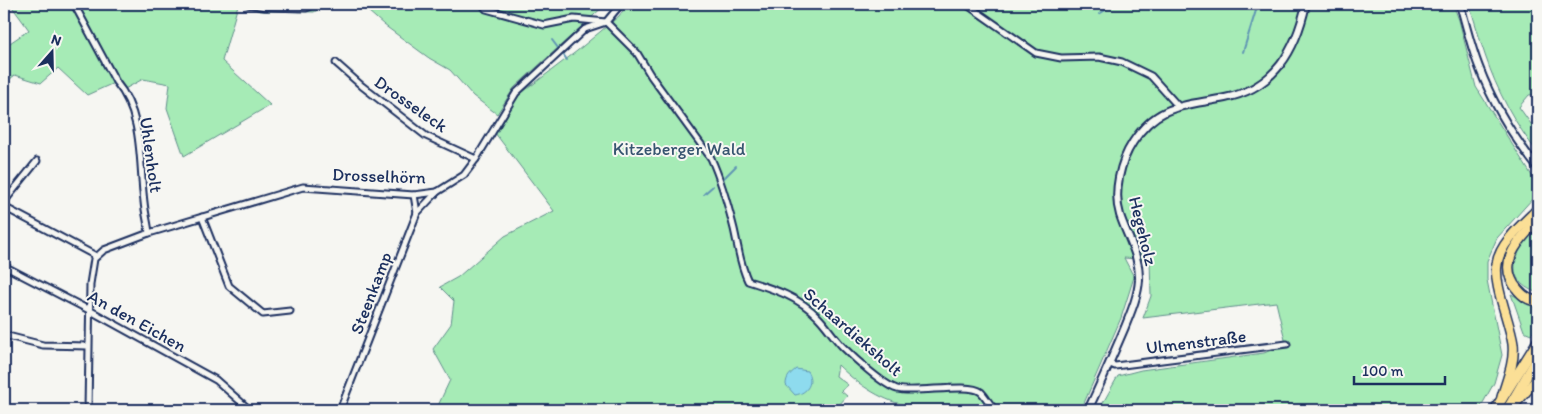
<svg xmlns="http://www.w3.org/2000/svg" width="1542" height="414" font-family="Itim,sans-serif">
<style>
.green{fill:#a6ebb6;stroke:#608d8a}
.water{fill:#8edbee;stroke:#6096b4}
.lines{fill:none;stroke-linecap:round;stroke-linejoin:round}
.stream{stroke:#6096b4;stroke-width:2}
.minor-casing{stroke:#1b2f5e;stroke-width:9}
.tertiary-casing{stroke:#1b2f5e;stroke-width:10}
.trunk-casing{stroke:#1b2f5e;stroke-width:12}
.minor{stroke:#f6f6f2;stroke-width:5}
.tertiary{stroke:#f6f6f2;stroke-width:6}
.trunk{stroke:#fbdf96;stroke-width:9}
.labels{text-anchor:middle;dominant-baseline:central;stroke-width:4;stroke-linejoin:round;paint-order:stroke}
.street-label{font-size:18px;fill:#1b2f5e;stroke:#f6f6f2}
.park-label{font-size:18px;fill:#375570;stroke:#f6f6f2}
</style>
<rect width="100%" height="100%" fill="#f6f6f2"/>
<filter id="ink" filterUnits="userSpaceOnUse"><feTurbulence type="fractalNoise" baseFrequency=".02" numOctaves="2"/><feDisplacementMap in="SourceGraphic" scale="10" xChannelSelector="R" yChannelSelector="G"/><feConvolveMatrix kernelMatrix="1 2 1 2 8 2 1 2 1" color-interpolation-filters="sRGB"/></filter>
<g filter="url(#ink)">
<g class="green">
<path d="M 10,4 L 327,4 L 314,12 L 261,11 L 238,5 L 222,61 L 270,105 L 184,156 L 167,108 L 170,84 L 143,79 L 123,90 L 116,82 L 87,95 L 58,68 L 41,83 L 15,75 L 4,84 L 4,47 L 29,30 Z"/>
<path d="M 360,4 L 606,4 L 514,88 L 497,114 L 473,96 L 450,70 L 429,58 L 384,25 Z"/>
<path d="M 628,4 L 1453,4 L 1459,20 L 1476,87 L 1534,179 L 1534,197 L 1497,238 L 1487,261 L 1487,280 L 1502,355 L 1494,383 L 1479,410 L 1099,410 L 1118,376 L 1141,370 L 1264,353 L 1286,344 L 1276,302 L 1143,318 L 1151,296 L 1150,260 L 1124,258 L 1134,277 L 1121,318 L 1081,410 L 896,410 L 905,405 C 880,400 855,382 838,365 L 836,376 L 848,385 L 841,391 L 847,396 L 839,405 L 842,410 L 436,410 L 450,380 L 433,349 L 451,324 L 454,301 L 440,287 L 458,277 L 505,236 L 554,211 L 495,133 L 519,95 L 577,51 L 619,16 Z"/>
<path d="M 1469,4 L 1533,4 L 1538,62 L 1538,94 L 1529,95 L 1519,107 L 1531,124 L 1538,123 L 1538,153 C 1515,124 1497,91 1485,55 C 1479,38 1475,21 1469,4 Z"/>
<path d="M 1538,226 L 1538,293 C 1498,279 1518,247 1538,226 Z"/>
<path d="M 1511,294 L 1527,302 L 1538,305 L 1538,326 L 1531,334 L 1524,331 Z"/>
</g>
<path class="water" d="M 796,369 L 807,371 C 814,382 808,393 795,395 L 786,385 C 786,377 790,374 796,369 Z"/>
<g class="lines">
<g class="stream">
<path d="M 1099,14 L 1104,11 L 1110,4"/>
<path d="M 552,40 L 558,48"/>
<path d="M 1243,52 L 1258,4"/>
<path d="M 563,54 L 567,60"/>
<path d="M 723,179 L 736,166"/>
<path d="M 704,194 L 713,186"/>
</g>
<g class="minor-casing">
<g id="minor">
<path d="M 74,4 L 116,82 C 144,115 139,163 144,202 C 145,213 148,223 149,233"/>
<path d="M 248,4 L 265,7 L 306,8 L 317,4"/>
<path d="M 482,4 L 486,9 L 544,25 L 574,19 L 606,22 L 637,53 L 651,76 L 711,158 C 721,180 728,205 734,229 C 738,246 740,265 748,281 C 774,289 799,297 818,317 C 827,326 834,338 843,347 C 854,358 882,384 897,389 C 916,394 969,382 981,392 C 986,397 990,405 995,410"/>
<path d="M 966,4 L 1036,53 L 1061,58 L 1099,57 L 1122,62 L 1151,76 L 1178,106"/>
<path d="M 336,63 L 362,86 L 426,136 L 476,159"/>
<path d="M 414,195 L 417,213"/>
<path d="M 4,202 L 37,161"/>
<path d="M 4,207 L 96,256"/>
<path d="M 202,217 L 229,286 L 263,314 L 290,311"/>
<path d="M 4,266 L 89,310 L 216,380 L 250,410"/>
<path d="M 4,335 L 43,345 L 88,346"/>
<path d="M 1110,364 L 1115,366 L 1287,344"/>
<path d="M 88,410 L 90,284 L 94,259 L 104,250 L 149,233 L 303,187 L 414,195 L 437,192 L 464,175 L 476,159 L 516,93 L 585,29 L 606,22 L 621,4"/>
<path d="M 340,410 L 417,213 L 437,192"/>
</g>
</g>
<g class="tertiary-casing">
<g id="tertiary">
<path d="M 1460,4 C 1466,25 1471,47 1479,67 C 1493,104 1513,137 1538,168"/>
<path d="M 1088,410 C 1101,383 1113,355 1125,327 C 1131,312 1138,296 1139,280 C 1140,255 1127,237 1120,215 C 1113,192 1120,162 1133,142 C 1158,103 1186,106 1225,98 C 1275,88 1296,50 1306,4"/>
</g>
</g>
<g class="trunk-casing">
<g id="trunk">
<path d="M 1538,220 C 1519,240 1495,263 1518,290 C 1523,296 1530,301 1538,301"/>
<path d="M 1502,397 C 1507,380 1515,362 1513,344 C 1510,322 1493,284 1497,264 C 1500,243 1523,224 1538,209"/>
<path d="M 1514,405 L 1538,378"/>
<path d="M 1495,410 L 1538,341"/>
<path d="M 1507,410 L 1538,357"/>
</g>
</g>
<use href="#minor" class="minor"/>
<use href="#tertiary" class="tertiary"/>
<use href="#trunk" class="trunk"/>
</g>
</g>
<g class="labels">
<g class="street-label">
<text transform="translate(411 104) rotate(35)">Drosseleck</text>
<text transform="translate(151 155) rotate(82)">Uhlenholt</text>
<text transform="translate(379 176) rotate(2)">Drosselhörn</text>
<text transform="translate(1143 231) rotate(76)">Hegeholz</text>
<text transform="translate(371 293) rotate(-69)">Steenkamp</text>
<text transform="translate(137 321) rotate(29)">An den Eichen</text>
<text transform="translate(853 332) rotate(41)">Schaardieksholt</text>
<text transform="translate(1196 342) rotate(-7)">Ulmenstraße</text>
</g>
<g class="park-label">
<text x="679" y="149">Kitzeberger Wald</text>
</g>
</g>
<rect width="1542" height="414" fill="none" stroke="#f6f6f2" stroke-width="20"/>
<rect x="10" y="10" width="1522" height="394" fill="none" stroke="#1b2f5e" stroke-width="2" filter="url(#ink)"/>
<g transform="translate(52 52) rotate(20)" stroke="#f6f6f2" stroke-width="4" paint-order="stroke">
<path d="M0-4L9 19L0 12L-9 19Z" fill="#1b2f5e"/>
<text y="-8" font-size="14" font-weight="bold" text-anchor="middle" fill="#1b2f5e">N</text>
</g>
<path d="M1354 376v8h91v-8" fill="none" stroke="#1b2f5e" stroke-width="2.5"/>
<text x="1362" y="376" font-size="15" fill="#1b2f5e" stroke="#f6f6f2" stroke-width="4" paint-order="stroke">100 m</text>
</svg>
